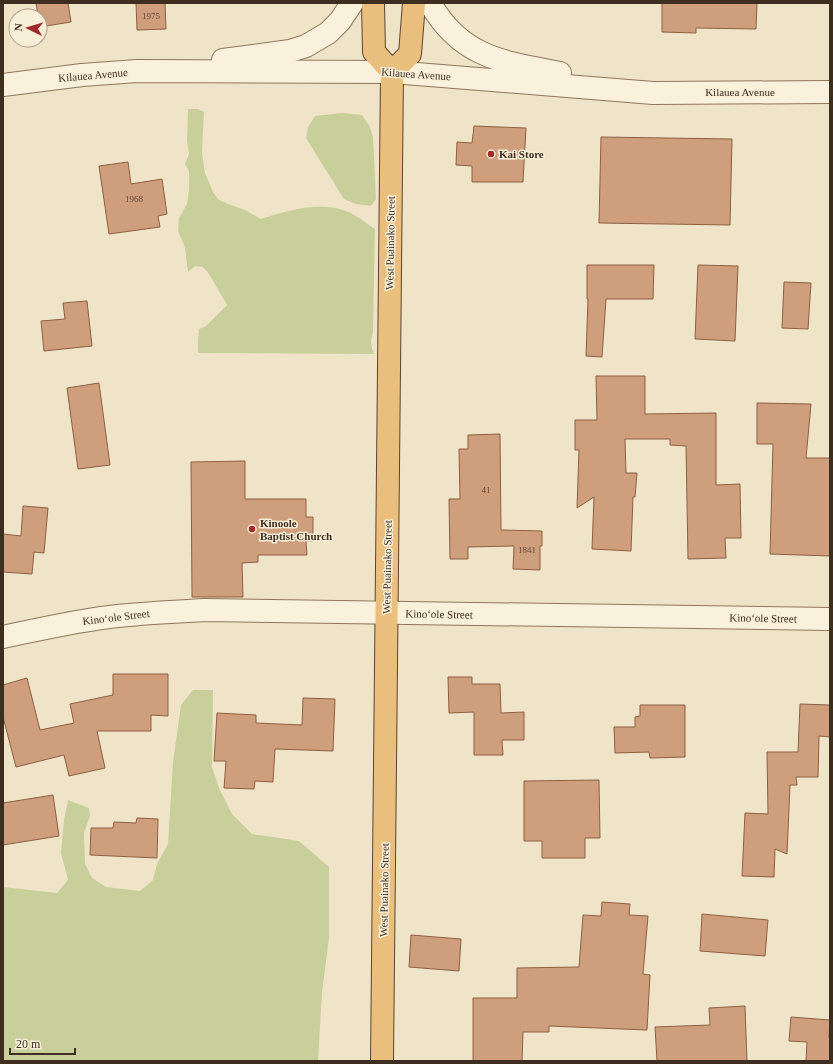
<svg xmlns="http://www.w3.org/2000/svg" width="833" height="1064" font-family="Georgia,serif">
<style>
.green{fill:#c9cf9b}
.building{fill:#cf9f7d;stroke:#8d5f41}
.lines{fill:none;stroke-linecap:round;stroke-linejoin:round}
.tertiary-casing{stroke:#8d765c;stroke-width:24}
.trunk-casing{stroke:#5b4430;stroke-width:24}
.tertiary{stroke:#faf1dc;stroke-width:22}
.trunk{stroke:#eabe7c;stroke-width:22}
.poi-dot{fill:#9e2a2b;stroke:#f7eed8;stroke-width:1.5}
.labels{text-anchor:middle;dominant-baseline:central;stroke-width:3;stroke-linejoin:round;paint-order:stroke}
.number-label{font-size:9px;fill:#624a37}
.street-label{font-size:11px;fill:#3d2e20;stroke:#f7eed8}
.poi-label{font-size:11px;font-weight:bold;fill:#3d2e20;stroke:#f7eed8;text-anchor:start}
</style>
<rect width="100%" height="100%" fill="#f0e4c8"/>
<g class="green">
<path d="M 188,109 L 198,109 L 204,112 L 202,152 L 205,173 L 213,192 L 219,200 L 228,204 L 245,210 L 261,219 C 290,210 326,199 354,215 C 362,219 368,225 375,229 L 373,333 C 370,341 371,346 374,354 L 198,353 L 198,339 L 199,329 L 206,326 L 227,305 L 209,274 L 203,267 L 195,266 L 188,272 L 185,247 L 178,231 L 179,218 L 187,204 L 189,190 L 189,172 L 185,164 L 189,154 L 187,141 Z"/>
<path d="M 343,113 L 362,115 L 370,127 L 373,137 L 376,199 L 371,206 L 356,204 L 344,199 L 306,138 L 308,127 L 315,116 Z"/>
<path d="M 193,690 L 213,690 L 212,767 L 219,788 L 232,814 L 252,834 L 299,841 L 329,867 L 329,938 L 322,993 L 318,1061 L 3,1061 L 3,887 L 57,893 L 68,880 L 61,853 L 64,820 L 68,800 L 89,808 L 90,816 L 84,833 L 85,864 L 92,878 L 106,887 L 140,891 L 153,880 L 157,864 L 168,844 L 173,762 L 181,705 Z"/>
</g>
<g class="building">
<path d="M 36,3 L 68,3 L 71,22 L 40,27 L 40,16 L 38,16 Z"/>
<path d="M 136,3 L 165,3 L 166,29 L 137,30 Z"/>
<path d="M 662,3 L 757,3 L 756,29 L 696,28 L 696,33 L 662,32 Z"/>
<path d="M 474,126 L 526,128 L 523,182 L 472,182 L 472,166 L 456,165 L 457,142 L 472,143 Z"/>
<path d="M 601,137 L 732,139 L 730,225 L 599,223 Z"/>
<path d="M 128,162 L 131,184 L 162,179 L 167,214 L 158,216 L 160,227 L 109,234 L 99,166 Z"/>
<path d="M 587,265 L 654,265 L 653,299 L 606,299 L 602,357 L 586,356 L 588,299 L 587,299 Z"/>
<path d="M 698,265 L 738,266 L 735,341 L 695,339 Z"/>
<path d="M 784,282 L 811,283 L 808,329 L 782,328 Z"/>
<path d="M 87,301 L 92,346 L 44,351 L 41,321 L 65,319 L 63,303 Z"/>
<path d="M 596,376 L 645,376 L 645,414 L 716,413 L 716,485 L 740,484 L 741,538 L 725,538 L 726,558 L 688,559 L 686,446 L 670,445 L 670,439 L 625,439 L 626,473 L 637,473 L 635,497 L 633,497 L 631,551 L 592,549 L 594,497 L 577,508 L 579,450 L 575,450 L 575,420 L 597,420 Z"/>
<path d="M 99,383 L 110,465 L 78,469 L 67,388 Z"/>
<path d="M 757,403 L 811,404 L 806,458 L 830,458 L 830,556 L 770,554 L 773,444 L 757,444 Z"/>
<path d="M 500,434 L 501,530 L 542,531 L 542,546 L 540,546 L 540,570 L 513,569 L 514,546 L 468,547 L 468,559 L 450,559 L 449,499 L 460,499 L 459,449 L 468,449 L 468,435 Z"/>
<path d="M 245,461 L 245,499 L 306,499 L 306,517 L 313,517 L 313,541 L 306,541 L 307,555 L 258,555 L 258,562 L 242,563 L 243,597 L 192,597 L 191,462 Z"/>
<path d="M 23,506 L 48,508 L 44,553 L 34,552 L 32,574 L 3,572 L 3,534 L 21,536 Z"/>
<path d="M 113,674 L 168,674 L 168,716 L 151,715 L 151,731 L 97,731 L 105,768 L 69,776 L 64,755 L 16,767 L 3,717 L 3,685 L 27,678 L 40,730 L 74,723 L 70,704 L 113,695 Z"/>
<path d="M 448,677 L 472,677 L 472,684 L 500,684 L 501,713 L 524,712 L 524,740 L 502,740 L 503,755 L 474,755 L 474,712 L 449,713 Z"/>
<path d="M 303,698 L 335,699 L 333,751 L 275,749 L 273,782 L 255,781 L 254,789 L 224,788 L 226,761 L 214,761 L 217,713 L 256,715 L 256,723 L 302,725 Z"/>
<path d="M 800,704 L 830,705 L 830,737 L 819,736 L 818,777 L 796,777 L 797,785 L 790,785 L 787,854 L 775,849 L 774,877 L 742,876 L 745,813 L 768,814 L 767,752 L 798,752 Z"/>
<path d="M 640,705 L 685,705 L 685,757 L 650,758 L 649,752 L 615,753 L 614,727 L 635,727 L 635,717 L 640,716 Z"/>
<path d="M 599,780 L 600,838 L 585,838 L 585,858 L 542,858 L 542,841 L 524,841 L 524,781 Z"/>
<path d="M 53,795 L 59,836 L 3,845 L 3,803 Z"/>
<path d="M 137,818 L 158,819 L 157,858 L 90,855 L 91,828 L 113,828 L 114,822 L 136,823 Z"/>
<path d="M 602,902 L 630,904 L 629,915 L 648,916 L 643,974 L 650,975 L 647,1030 L 549,1026 L 549,1032 L 523,1032 L 522,1061 L 473,1061 L 473,998 L 517,998 L 517,968 L 579,967 L 583,915 L 601,916 Z"/>
<path d="M 702,914 L 768,920 L 765,956 L 700,951 Z"/>
<path d="M 411,935 L 461,939 L 459,971 L 409,967 Z"/>
<path d="M 745,1006 L 747,1061 L 657,1061 L 655,1027 L 710,1025 L 709,1008 Z"/>
<path d="M 791,1017 L 830,1020 L 829,1038 L 830,1039 L 830,1061 L 806,1061 L 807,1042 L 789,1041 Z"/>
</g>
<g class="lines">
<g class="tertiary-casing">
<g id="tertiary">
<path d="M 430,3 C 461,58 504,62 560,73"/>
<path d="M 223,60 L 290,51 L 306,46 L 328,33 L 340,21 L 352,3"/>
<path d="M 3,85 L 82,75 L 137,71 L 392,72 L 653,93 L 830,92"/>
<path d="M 3,637 C 41,629 79,620 118,616 C 147,613 176,612 204,610 L 830,619"/>
</g>
</g>
<g class="trunk-casing">
<g id="trunk">
<path d="M 373,3 L 374,52 L 392,72"/>
<path d="M 392,72 L 410,54 L 414,3"/>
<path d="M 382,1061 L 392,72"/>
</g>
</g>
<use href="#tertiary" class="tertiary"/>
<use href="#trunk" class="trunk"/>
</g>
<g class="poi-dot">
<circle cx="491" cy="154" r="4"/>
<circle cx="252" cy="529" r="4"/>
</g>
<g class="labels">
<g class="number-label">
<text x="151" y="16">1975</text>
<text x="134" y="199">1968</text>
<text x="486" y="490">41</text>
<text x="527" y="550">1841</text>
</g>
<g class="street-label">
<text transform="translate(416 74) rotate(4)">Kilauea Avenue</text>
<text transform="translate(93 75) rotate(-5)">Kilauea Avenue</text>
<text x="740" y="92">Kilauea Avenue</text>
<text transform="translate(390 243) rotate(-89)">West Puainako Street</text>
<text transform="translate(387 567) rotate(-89)">West Puainako Street</text>
<text transform="translate(439 614) rotate(1)">Kinoʻole Street</text>
<text transform="translate(116 617) rotate(-7)">Kinoʻole Street</text>
<text transform="translate(763 618) rotate(1)">Kinoʻole Street</text>
<text transform="translate(384 890) rotate(-89)">West Puainako Street</text>
</g>
<g class="poi-label">
<text x="499" y="154">Kai Store</text>
<text x="260" y="523">Kinoole<tspan x="260" dy="13">Baptist Church</tspan></text>
</g>
</g>
<rect width="833" height="1064" fill="none" stroke="#3d2e20" stroke-width="8"/>
<g transform="translate(28 28) rotate(275)"><circle r="19" fill="#f7eed8" stroke="#ada18e"/>
<path d="M0-3L7 15L0 10L-7 15Z" fill="#9e2a2b"/>
<text y="-6" font-size="11" font-weight="bold" text-anchor="middle" fill="#3d2e20">N</text>
</g>
<path d="M10 1048v6h65v-6" fill="none" stroke="#3d2e20" stroke-width="2"/>
<text x="16" y="1048" font-size="12" fill="#3d2e20" stroke="#f7eed8" stroke-width="3" paint-order="stroke">20 m</text>
</svg>
